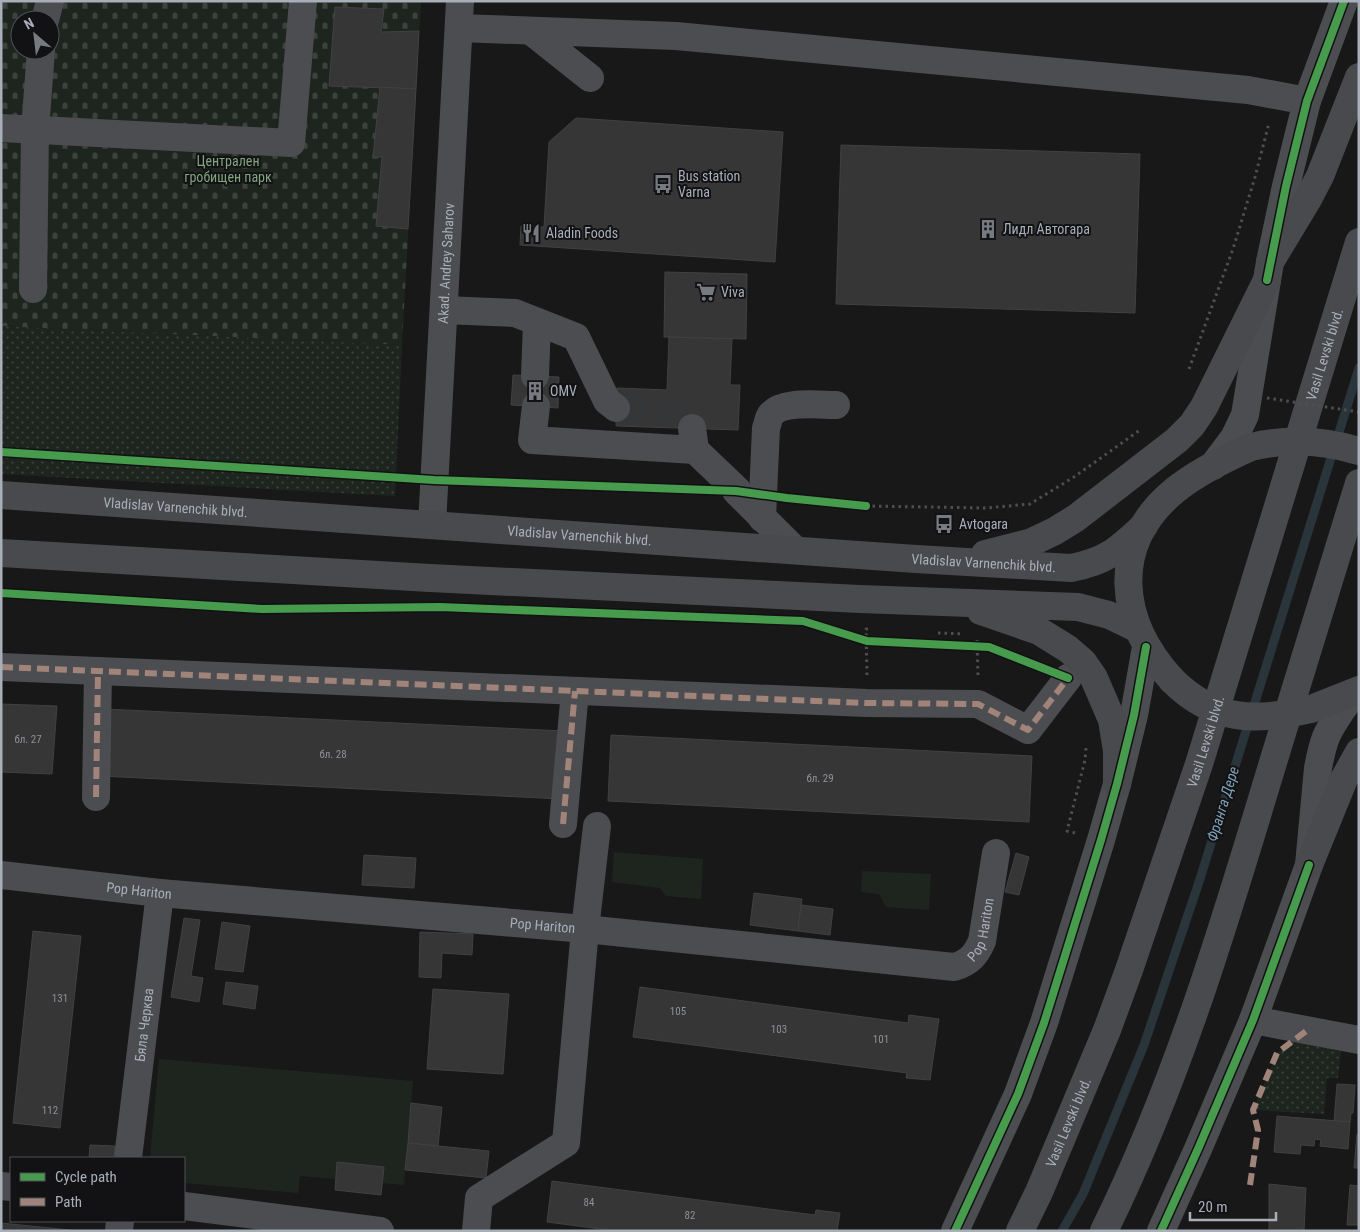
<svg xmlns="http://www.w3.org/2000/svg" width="1360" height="1232" font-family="'Roboto Condensed',sans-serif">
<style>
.grass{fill:url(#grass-dots)}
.cemetery{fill:url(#cemetery-stones);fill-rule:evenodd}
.park{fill:#1e251e}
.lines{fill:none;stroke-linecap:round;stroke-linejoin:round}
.stream{stroke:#2a343b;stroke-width:9}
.building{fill:#363637;stroke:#404144}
.minor-tunnel{stroke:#353638;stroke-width:28;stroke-dasharray:28 14;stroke-linecap:butt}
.path{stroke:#4e4f53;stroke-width:3;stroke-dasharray:2.5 4;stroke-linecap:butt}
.minor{stroke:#4c4d51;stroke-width:28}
.major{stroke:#494a4d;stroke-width:28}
.highway{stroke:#494a4d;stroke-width:28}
.path-bridge{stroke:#4e4f53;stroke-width:3;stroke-dasharray:2.5 4;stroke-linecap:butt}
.major-bridge{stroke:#494a4d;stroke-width:28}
.quiet{stroke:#a18479;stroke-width:6;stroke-dasharray:12 6;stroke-linecap:butt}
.cycleway-casing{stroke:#121214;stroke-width:11}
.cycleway{stroke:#469c4c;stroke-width:8}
.labels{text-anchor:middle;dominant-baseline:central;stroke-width:4;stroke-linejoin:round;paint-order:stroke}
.number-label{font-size:11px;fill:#8c9198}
.park-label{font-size:14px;fill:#80a57f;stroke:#121214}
.poi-label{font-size:14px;fill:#a8afb9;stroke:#121214;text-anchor:start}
.street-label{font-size:14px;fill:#a8afb9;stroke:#121214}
.water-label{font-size:15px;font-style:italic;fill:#7ea0b6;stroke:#121214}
</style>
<defs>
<pattern id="grass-dots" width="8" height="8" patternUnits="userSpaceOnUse" patternTransform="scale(1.25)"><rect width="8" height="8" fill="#1e251e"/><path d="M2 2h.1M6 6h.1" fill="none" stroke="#3c423d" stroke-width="1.8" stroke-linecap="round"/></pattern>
<pattern id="cemetery-stones" width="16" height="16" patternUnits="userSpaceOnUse" patternTransform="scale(1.25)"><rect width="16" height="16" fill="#1e251e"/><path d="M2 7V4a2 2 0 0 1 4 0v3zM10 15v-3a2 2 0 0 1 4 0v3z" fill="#3c423d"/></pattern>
</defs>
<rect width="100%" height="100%" fill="#181818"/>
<g class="grass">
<path d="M 1,326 L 402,345 L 395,496 L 1,474 Z"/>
<path d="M 1306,1031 L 1343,1037 L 1338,1078 L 1327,1078 L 1324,1114 L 1253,1110 L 1277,1053 Z"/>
</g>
<path class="cemetery" d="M 1,1 L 421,1 L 402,345 L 1,326 ZM 20,20 L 50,20 L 50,50 L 20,50 Z"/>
<g class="park">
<path d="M 614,852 L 703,859 L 701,899 L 666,896 L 660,888 L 612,882 Z"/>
<path d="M 862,871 L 931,874 L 929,910 L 886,907 L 879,894 L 861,892 Z"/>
<path d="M 159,1059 L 413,1081 L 404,1185 L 300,1176 L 298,1193 L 184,1183 L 184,1158 L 150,1158 Z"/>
</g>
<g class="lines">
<path class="stream" d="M 1062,1231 L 1083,1194 L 1144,1045 L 1199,882 L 1359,368"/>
</g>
<g class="building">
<path d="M 335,7 L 384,9 L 381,32 L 419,31 L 416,89 L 329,86 Z"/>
<path d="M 380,87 L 416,89 L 408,229 L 376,226 L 382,157 L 373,157 Z"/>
<path d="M 576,118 L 783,132 L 775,262 L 520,245 L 521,226 L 544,227 L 549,142 Z"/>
<path d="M 841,145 L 1140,154 L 1135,313 L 836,304 Z"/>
<path d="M 665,272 L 747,274 L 746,339 L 664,337 Z"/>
<path d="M 669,337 L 732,339 L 730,385 L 740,385 L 738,430 L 616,426 L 617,388 L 667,390 Z"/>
<path d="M 513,375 L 559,377 L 558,408 L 511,405 Z"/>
<path d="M 1,704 L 57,706 L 52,774 L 1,772 Z"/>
<path d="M 105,709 L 564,731 L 561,799 L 101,776 Z"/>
<path d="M 611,735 L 1032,756 L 1029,822 L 608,801 Z"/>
<path d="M 1016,853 L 1029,857 L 1019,895 L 1005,892 Z"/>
<path d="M 364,855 L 416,858 L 414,888 L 362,885 Z"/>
<path d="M 754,893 L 802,899 L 798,931 L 750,925 Z"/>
<path d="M 801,905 L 833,909 L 830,935 L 798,931 Z"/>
<path d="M 184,918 L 200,920 L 191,976 L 203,978 L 199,1002 L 171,997 Z"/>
<path d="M 222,922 L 250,926 L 243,972 L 215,969 Z"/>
<path d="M 33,931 L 81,936 L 60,1128 L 13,1123 Z"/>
<path d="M 420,932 L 473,934 L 472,955 L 442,953 L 441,978 L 419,977 Z"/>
<path d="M 226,982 L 258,986 L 255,1009 L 223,1004 Z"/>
<path d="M 640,987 L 908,1023 L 909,1015 L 939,1019 L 930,1080 L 906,1078 L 907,1073 L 633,1037 Z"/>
<path d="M 433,989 L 509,994 L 503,1074 L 427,1069 Z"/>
<path d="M 1337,1084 L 1355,1085 L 1353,1113 L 1351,1113 L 1350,1122 L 1334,1121 Z"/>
<path d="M 411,1103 L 442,1107 L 438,1146 L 408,1143 Z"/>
<path d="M 1277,1116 L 1350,1122 L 1348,1149 L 1320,1146 L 1321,1140 L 1315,1139 L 1314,1146 L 1301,1145 L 1300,1154 L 1274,1152 Z"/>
<path d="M 1357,1134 L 1359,1134 L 1359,1168 L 1354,1168 Z"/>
<path d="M 408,1143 L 489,1151 L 486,1178 L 405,1170 Z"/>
<path d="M 90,1145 L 115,1146 L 114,1158 L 89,1158 Z"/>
<path d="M 337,1162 L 384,1167 L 381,1195 L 335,1190 Z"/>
<path d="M 552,1181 L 815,1215 L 816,1210 L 840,1213 L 837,1231 L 616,1231 L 547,1222 Z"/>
<path d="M 1269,1184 L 1306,1188 L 1304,1231 L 1269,1231 Z"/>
<path d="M 1350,1185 L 1359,1186 L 1359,1225 L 1347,1225 Z"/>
<path d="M 1,1223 L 70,1230 L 71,1231 L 1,1231 Z"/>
</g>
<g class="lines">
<path class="minor-tunnel" d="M 616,408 L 678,413 L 692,428"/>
<g class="path">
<path d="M 1189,369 L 1233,249 L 1255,177 L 1269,123"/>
<path d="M 866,506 L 986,508 L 1030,504 L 1074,477 L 1140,430"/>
<path d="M 938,633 L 964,634"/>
<path d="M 977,640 L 978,676"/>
<path d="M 867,675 L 866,629 L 869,629"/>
<path d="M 1075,833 L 1067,831 L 1085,760 L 1086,748"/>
</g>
<g class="minor">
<path d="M 45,20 L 50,1"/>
<path d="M 459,28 L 676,36 L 1248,90 L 1307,101"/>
<path d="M 531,31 L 590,78"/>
<path d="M 1,128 L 291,143 L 303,1"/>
<path d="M 33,289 L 35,130 L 41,50"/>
<path d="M 444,310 L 515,313 L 576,337 L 607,401 L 616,408"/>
<path d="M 535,376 L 537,322"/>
<path d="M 536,406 L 532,440 L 695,450"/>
<path d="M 692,428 L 695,450 L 738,491 L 736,491 L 795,550"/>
<path d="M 1213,466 L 1234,438 L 1245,415 L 1270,262 L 1286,186 L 1307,101 L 1344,1"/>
<path d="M 762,518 L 766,428 C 768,424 768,419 770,416 C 780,400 819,405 836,405"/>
<path id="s1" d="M 432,525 L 460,1"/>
<path d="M 1,667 L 867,703 L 978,704 L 1028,730 L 1068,678"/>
<path d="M 96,797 L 98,671"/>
<path d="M 563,824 L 575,691"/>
<path id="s2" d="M 1,875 L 160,893 L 585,929 L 954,967 C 969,963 976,955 982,941 L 996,853"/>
<path d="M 1253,1020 L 1359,1040"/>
<path id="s3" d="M 128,1158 L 160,893"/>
<path d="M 1,1186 L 11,1187"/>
<path d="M 184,1206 L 380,1231"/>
<path d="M 119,1231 L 120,1221"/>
<path d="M 476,1231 L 479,1198 L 566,1143 L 585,929 L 597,826"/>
<path d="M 955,1231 L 1018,1094 L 1044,1023 L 1101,840 L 1117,784 L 1134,715 L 1146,647"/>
<path d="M 1161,1231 L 1198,1149 L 1253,1020 L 1309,865 L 1318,768 C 1320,758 1322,747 1326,737 C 1333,721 1344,707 1354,693"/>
</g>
<g class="major">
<path id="s4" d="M 1,495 L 916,559 L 1071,568 C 1107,561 1118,550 1144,526"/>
<path d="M 1,553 L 430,578 L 860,599 L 1078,607 L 1109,615 L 1138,629"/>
<path d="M 985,554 L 1032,542 L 1055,531 L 1076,518 L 1177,440 L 1192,425 L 1204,407 L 1267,280"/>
<path d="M 981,611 L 1039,631 L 1068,649 L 1083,662 L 1094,678 L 1112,720 L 1117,751 L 1117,784"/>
<path d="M 1172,680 C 1118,621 1109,545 1174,491 C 1196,473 1224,459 1251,447"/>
<path d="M 1311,709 L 1359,690"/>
<path d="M 1309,865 L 1344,779 L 1359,752"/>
</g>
<g class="highway">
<path d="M 1270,262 L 1308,199 L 1320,176 L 1359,77"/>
<path id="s5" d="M 1020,1231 L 1039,1192 L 1107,1030 L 1129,970 L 1199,764 L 1359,242"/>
<path d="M 1104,1231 C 1175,1087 1222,932 1268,779 C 1298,680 1329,581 1359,483"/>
</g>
<path class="path-bridge" d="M 1267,398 L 1359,412"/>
<g class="major-bridge">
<path d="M 1251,447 C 1288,438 1322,440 1359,451"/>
<path d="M 1172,680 C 1214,722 1256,722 1311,709"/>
</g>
<g class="quiet">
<path d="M 1,667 L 867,703 L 978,704 L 1028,730 L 1068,678"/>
<path d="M 96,797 L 98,671"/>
<path d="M 563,824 L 575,691"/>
<path d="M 1250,1185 L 1258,1130 L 1253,1110 L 1277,1053 L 1306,1031"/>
</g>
<g class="cycleway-casing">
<g id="cycleway">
<path d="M 1267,280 L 1286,186 L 1307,101 L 1344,1"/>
<path d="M 1,452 L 434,480 L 736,491 L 787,498 L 866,506"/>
<path d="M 1,593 L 262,609 L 440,607 L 803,621 L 867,641 L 989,647 L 1068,678"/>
<path d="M 955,1231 L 1018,1094 L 1044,1023 L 1101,840 L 1117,784 L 1134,715 L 1146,647"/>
<path d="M 1161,1231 L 1198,1149 L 1253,1020 L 1309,865"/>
</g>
</g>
<use href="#cycleway" class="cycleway"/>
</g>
<defs>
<g id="bus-bare" transform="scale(1.5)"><path d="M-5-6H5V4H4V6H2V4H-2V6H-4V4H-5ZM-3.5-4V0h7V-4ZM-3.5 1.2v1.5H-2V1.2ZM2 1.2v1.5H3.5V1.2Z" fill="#767a81" stroke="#121214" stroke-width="2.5" paint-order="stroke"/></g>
<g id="building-bare" transform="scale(1.5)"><path d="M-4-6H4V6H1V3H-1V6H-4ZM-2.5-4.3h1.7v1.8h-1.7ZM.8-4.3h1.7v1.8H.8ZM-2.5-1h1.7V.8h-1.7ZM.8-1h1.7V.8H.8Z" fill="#767a81" stroke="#121214" stroke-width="2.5" paint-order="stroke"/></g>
<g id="restaurant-bare" transform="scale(1.5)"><path d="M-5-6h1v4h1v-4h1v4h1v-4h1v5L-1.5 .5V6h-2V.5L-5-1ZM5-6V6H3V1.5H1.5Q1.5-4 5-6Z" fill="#767a81" stroke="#121214" stroke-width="2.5" paint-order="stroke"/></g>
<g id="supermarket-bare" transform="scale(1.5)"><path d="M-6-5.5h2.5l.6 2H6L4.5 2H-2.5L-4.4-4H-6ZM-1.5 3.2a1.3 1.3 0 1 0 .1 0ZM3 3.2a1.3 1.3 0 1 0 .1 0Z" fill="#767a81" stroke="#121214" stroke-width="2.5" paint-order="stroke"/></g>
</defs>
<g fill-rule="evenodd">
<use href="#bus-bare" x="663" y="184"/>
<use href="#building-bare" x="988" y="229"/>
<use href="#restaurant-bare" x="531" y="233"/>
<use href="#supermarket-bare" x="706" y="292"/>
<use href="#building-bare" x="535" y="391"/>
<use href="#bus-bare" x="944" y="524"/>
</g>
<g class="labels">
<g class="number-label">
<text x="28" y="739">бл. 27</text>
<text x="333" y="754">бл. 28</text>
<text x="820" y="778">бл. 29</text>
<text x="60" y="998">131</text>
<text x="678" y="1011">105</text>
<text x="779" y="1029">103</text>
<text x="881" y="1039">101</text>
<text x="50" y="1110">112</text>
<text x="589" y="1202">84</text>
<text x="690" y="1215">82</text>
</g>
<g class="park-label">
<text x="228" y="161">Централен<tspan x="228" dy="16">гробищен парк</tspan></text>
</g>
<g class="poi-label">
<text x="678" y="176">Bus station<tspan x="678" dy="16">Varna</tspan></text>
<text x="1003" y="229">Лидл Автогара</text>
<text x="546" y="233">Aladin Foods</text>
<text x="721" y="292">Viva</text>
<text x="550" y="391">OMV</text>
<text x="959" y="524">Avtogara</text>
</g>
<g class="street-label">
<text stroke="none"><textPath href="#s1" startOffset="262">Akad. Andrey Saharov</textPath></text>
<text stroke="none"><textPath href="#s5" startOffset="929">Vasil Levski blvd.</textPath></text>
<text stroke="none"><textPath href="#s4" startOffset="175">Vladislav Varnenchik blvd.</textPath></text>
<text stroke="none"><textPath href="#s4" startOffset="580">Vladislav Varnenchik blvd.</textPath></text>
<text stroke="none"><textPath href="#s4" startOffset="985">Vladislav Varnenchik blvd.</textPath></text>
<text stroke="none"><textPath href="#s5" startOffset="524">Vasil Levski blvd.</textPath></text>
<text stroke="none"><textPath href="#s2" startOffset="139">Pop Hariton</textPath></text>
<text stroke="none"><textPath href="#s2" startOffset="544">Pop Hariton</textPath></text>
<text stroke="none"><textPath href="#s2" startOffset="1008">Pop Hariton</textPath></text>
<text stroke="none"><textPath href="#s3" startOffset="134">Бяла Черква</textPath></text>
<text stroke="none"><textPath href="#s5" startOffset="119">Vasil Levski blvd.</textPath></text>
</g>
<g class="water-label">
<text transform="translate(1223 804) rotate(-73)">Франга Дере</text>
</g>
</g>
<rect width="1360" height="1232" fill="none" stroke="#a8afb9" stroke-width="5"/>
<rect x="10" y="1157" width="175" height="65" fill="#121214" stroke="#4e5156"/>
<rect x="20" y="1173" width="25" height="8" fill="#469c4c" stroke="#4e5156"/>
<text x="55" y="1182" font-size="15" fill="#a8afb9">Cycle path</text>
<rect x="20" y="1198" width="25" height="8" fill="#a18479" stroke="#4e5156"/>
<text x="55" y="1207" font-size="15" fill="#a8afb9">Path</text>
<g transform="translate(35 35) rotate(332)"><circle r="24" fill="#121214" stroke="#4e5156"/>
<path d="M0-4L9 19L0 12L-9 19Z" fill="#767a81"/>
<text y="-8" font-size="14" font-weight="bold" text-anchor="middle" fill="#a8afb9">N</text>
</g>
<path d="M1190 1212v8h86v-8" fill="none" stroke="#a8afb9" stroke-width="2.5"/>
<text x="1198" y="1212" font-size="15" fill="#a8afb9" stroke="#121214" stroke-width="4" paint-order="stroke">20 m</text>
</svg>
